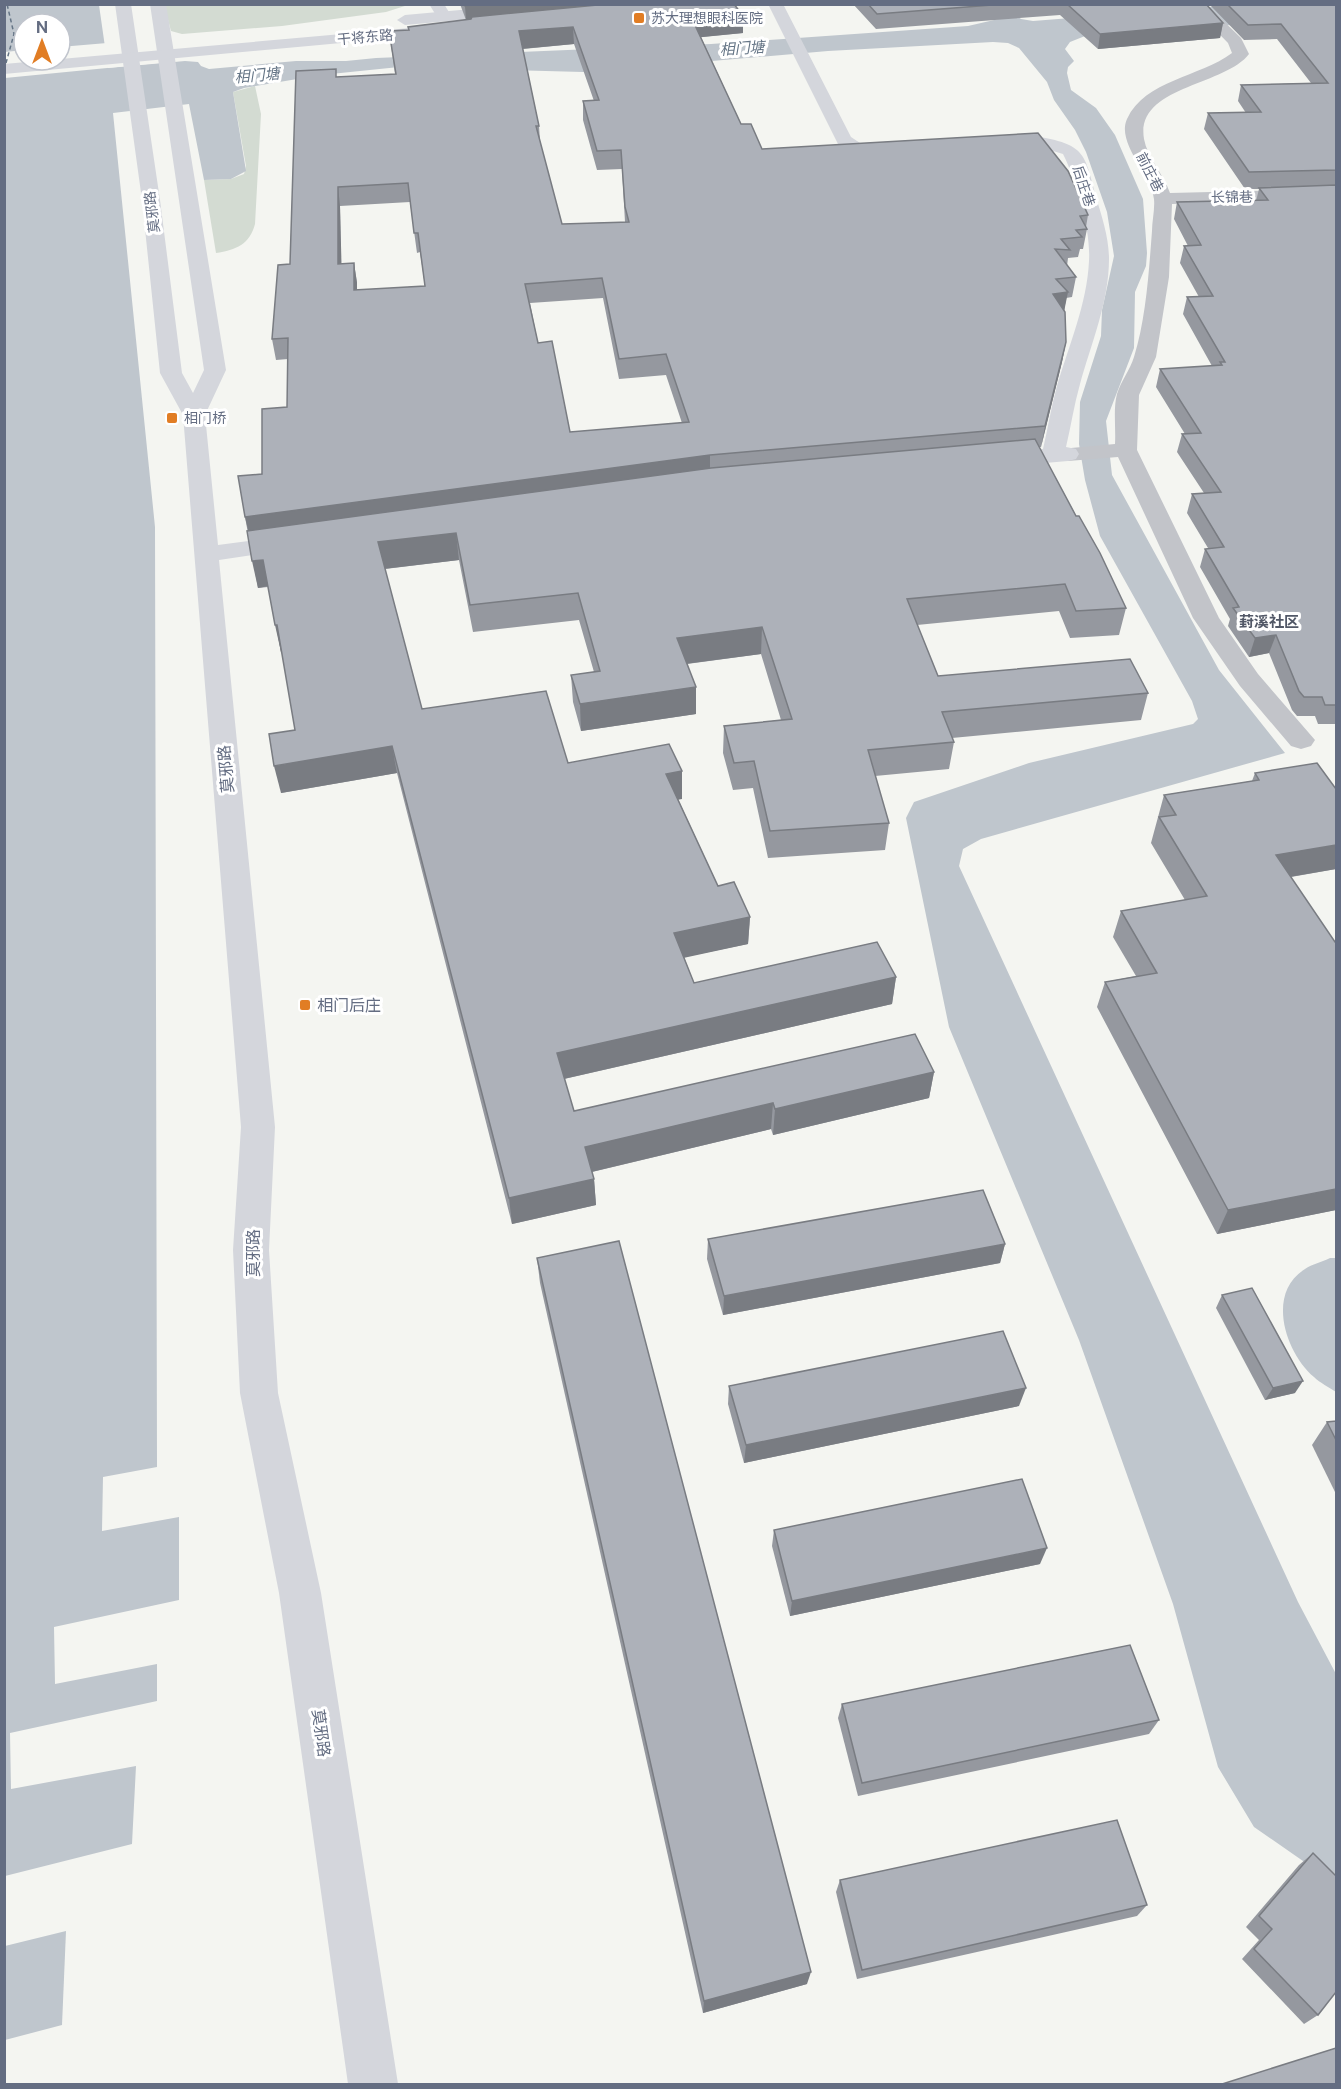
<svg xmlns="http://www.w3.org/2000/svg" width="1341" height="2089" font-family="'Public Sans','Noto Sans SC',sans-serif">
<style>
.green{fill:#d3dbd2}
.water{fill:#bfc6cd;fill-rule:evenodd}
.pier{fill:#f4f5f1}
.lines{fill:none;stroke-linecap:round;stroke-linejoin:round}
.ferry{stroke:#647485;stroke-width:1.5;stroke-dasharray:4 3;stroke-linecap:butt}
.street{fill:#c2c4c9;fill-rule:evenodd}
.secondary{fill:#d4d6dc;fill-rule:evenodd}
.primary{fill:#d4d6dc;fill-rule:evenodd}
.wall{fill:#95989f;fill-rule:evenodd}
.shaded-wall{fill:#797c82}
.building{fill:#adb1b9;stroke:#797c82;stroke-width:1.5;fill-rule:evenodd}
.poi-dot{fill:#e17d24;stroke:#fff;stroke-width:2}
.labels{text-anchor:middle;dominant-baseline:central;stroke-width:6;stroke-linejoin:round;paint-order:stroke}
.far-poi-label{font-size:14px;fill:#646d82;stroke:#fff;text-anchor:start}
.far-street-label{font-size:14px;fill:#646d82;stroke:#fff}
.far-water-label{font-size:15px;font-style:italic;fill:#647485;stroke:#fff}
.far-neighbourhood-label{font-size:15px;font-weight:bold;fill:#525867;stroke:#fff}
.street-label{font-size:16px;fill:#646d82;stroke:#fff}
.poi-label{font-size:16px;fill:#646d82;stroke:#fff;text-anchor:start}
</style>
<rect width="100%" height="100%" fill="#f4f5f1"/>
<g class="green">
<path d="M 164,5 L 408,5 L 386,12 L 282,26 L 182,34 L 171,31 Z"/>
<path d="M 255,86 L 261,114 L 255,224 C 250,244 236,250 216,253 L 204,180 L 231,179 L 244,174 L 246,166 L 233,92 Z"/>
</g>
<g class="water">
<path d="M 5,5 L 99,5 L 108,68 L 185,61 L 198,62 L 201,66 L 209,69 L 296,61 L 346,61 L 376,58 L 711,44 L 968,26 L 1016,15 L 1021,19 L 1033,21 L 1235,5 L 1336,19 L 1163,29 L 1085,36 L 1070,42 L 1065,49 L 1074,61 L 1068,67 L 1067,73 L 1071,90 L 1096,108 L 1115,135 L 1143,199 L 1147,253 L 1146,266 L 1135,292 L 1134,348 L 1106,421 L 1112,475 L 1219,670 L 1285,753 L 981,839 L 963,849 L 959,866 L 1298,1602 L 1336,1674 L 1336,1884 L 1254,1827 L 1218,1767 L 1173,1604 L 1079,1340 L 949,1027 L 906,818 L 914,802 L 1029,763 L 1193,724 L 1198,719 L 1192,701 L 1100,536 L 1085,480 L 1079,444 L 1080,402 L 1101,336 L 1102,310 L 1114,256 L 1107,212 L 1086,152 L 1075,130 L 1054,100 L 1047,82 L 1019,48 L 1008,43 L 993,42 L 828,51 L 583,72 L 399,67 L 321,75 L 244,88 L 233,92 L 246,171 L 231,179 L 204,180 L 189,104 L 113,113 L 155,527 L 157,1467 L 103,1477 L 102,1531 L 179,1517 L 179,1600 L 54,1627 L 55,1684 L 157,1664 L 157,1701 L 10,1733 L 11,1789 L 136,1766 L 132,1844 L 5,1876 ZM 24,24 L 60,24 L 60,60 L 24,60 Z"/>
<path d="M 1330,1258 L 1336,1258 L 1336,1392 C 1329,1387 1320,1383 1314,1377 C 1285,1352 1266,1293 1305,1269 C 1312,1264 1322,1262 1330,1258 Z"/>
<path d="M 66,1931 L 62,2025 L 5,2040 L 5,1946 Z"/>
</g>
<path class="pier" d="M 107,43 L 110,65 L 185,58 L 199,59 L 5,78 L 5,52 L 24,50 L 24,60 L 60,60 L 60,47 Z"/>
<g class="lines">
<path class="ferry" d="M 6,63 L 14,34 L 7,4"/>
<path class="street" d="M 1190,4 L 1206,4 L 1241,38 L 1249,54 C 1225,86 1135,86 1144,139 C 1147,157 1164,175 1170,193 L 1336,189 L 1336,200 L 1172,204 L 1169,277 L 1156,357 L 1139,395 L 1137,450 L 1219,618 L 1258,674 L 1315,740 L 1311,746 L 1301,749 L 1291,746 L 1240,686 L 1193,618 L 1118,457 L 1068,461 L 1060,459 L 1057,454 L 1060,449 L 1115,444 C 1116,428 1113,409 1117,394 C 1121,381 1130,370 1134,357 C 1146,319 1149,270 1152,231 C 1152,221 1155,209 1154,199 C 1151,175 1116,143 1127,119 C 1145,80 1200,77 1232,53 L 1228,43 Z"/>
<g class="secondary">
<path d="M 115,4 L 131,4 L 160,200 L 182,373 L 193,393 L 204,370 L 150,4 L 166,4 L 226,370 L 205,415 L 218,545 L 294,535 L 303,537 L 306,542 L 303,547 L 294,549 L 219,560 L 275,1127 L 269,1250 L 278,1393 L 321,1593 L 398,2084 L 348,2084 L 279,1593 L 240,1393 L 233,1250 L 241,1127 L 183,415 L 160,373 L 142,200 Z"/>
<path d="M 429,4 L 444,4 L 452,17 L 449,20 L 439,20 Z"/>
<path d="M 768,4 L 783,4 L 851,137 L 860,143 L 899,147 L 902,151 L 899,155 L 856,153 L 838,144 Z"/>
<path d="M 1040,137 C 1085,145 1085,154 1096,197 C 1102,217 1109,238 1109,259 C 1109,302 1091,344 1080,384 C 1074,405 1071,426 1066,447 L 1076,449 L 1079,454 L 1076,459 L 1068,461 L 998,467 L 990,465 L 986,460 L 990,455 L 1043,449 C 1048,428 1051,407 1057,386 C 1069,345 1087,304 1089,261 C 1091,230 1077,182 1063,154 L 1040,147 L 1001,148 L 995,147 L 992,143 L 995,139 L 1001,138 Z"/>
</g>
<g class="primary">
<path d="M 525,4 L 588,4 L 581,9 L 405,25 L 397,20 L 405,15 Z"/>
<path d="M 433,26 L 439,28 L 441,31 L 439,34 L 4,74 L 4,64 Z"/>
</g>
</g>
<g class="wall">
<path d="M 460,4 L 734,4 L 743,16 L 743,33 L 701,37 L 741,124 L 762,149 L 1088,215 L 1086,227 L 1087,229 L 1083,249 L 1080,249 L 1078,257 L 1068,258 L 1067,266 L 1076,277 L 1072,297 L 1066,298 L 1064,311 L 1066,342 L 1062,362 L 1041,447 L 1039,447 L 1126,608 L 1119,635 L 1070,638 L 1059,611 L 917,625 L 938,676 L 1148,693 L 1141,720 L 952,738 L 954,742 L 949,769 L 875,776 L 889,823 L 885,850 L 768,858 L 753,788 L 733,790 L 723,753 L 724,726 L 781,720 L 761,654 L 687,664 L 696,687 L 696,714 L 581,731 L 573,702 L 571,675 L 594,672 L 579,620 L 473,632 L 459,560 L 385,569 L 422,709 L 568,763 L 682,799 L 678,799 L 718,886 L 750,917 L 748,944 L 684,957 L 694,983 L 896,977 L 892,1004 L 564,1079 L 574,1111 L 934,1072 L 929,1098 L 773,1135 L 771,1129 L 592,1172 L 594,1179 L 596,1205 L 512,1224 L 397,773 L 281,793 L 295,730 L 282,652 L 281,652 L 268,587 L 258,588 L 245,517 L 287,407 L 288,359 L 276,360 L 272,339 L 290,264 L 337,77 L 395,74 L 389,31 L 408,30 L 408,27 L 466,20 ZM 574,44 L 594,101 L 583,101 L 583,120 L 597,170 L 622,169 L 625,222 L 562,224 L 540,141 L 539,126 L 523,49 ZM 410,202 L 417,253 L 420,252 L 425,286 L 357,290 L 357,283 L 354,263 L 341,264 L 340,206 ZM 603,298 L 619,379 L 666,375 L 682,423 L 570,432 L 538,343 L 530,303 Z"/>
<path d="M 853,4 L 1206,4 L 1223,23 L 1220,38 L 1098,49 L 1060,15 L 876,29 Z"/>
<path d="M 1209,4 L 1336,4 L 1336,724 L 1318,724 L 1315,716 L 1297,716 L 1292,710 L 1269,653 L 1249,657 L 1228,626 L 1230,619 L 1200,567 L 1205,549 L 1208,548 L 1187,513 L 1192,494 L 1204,493 L 1177,452 L 1182,434 L 1185,434 L 1156,387 L 1160,369 L 1212,366 L 1183,314 L 1187,297 L 1199,297 L 1180,263 L 1184,246 L 1188,246 L 1174,219 L 1177,202 L 1256,201 L 1259,189 L 1245,189 L 1204,129 L 1208,113 L 1246,113 L 1238,101 L 1241,85 L 1311,83 L 1277,39 L 1244,40 Z"/>
<path d="M 1255,773 L 1336,869 L 1291,877 L 1336,1210 L 1217,1234 L 1097,1007 L 1105,982 L 1136,976 L 1113,937 L 1121,911 L 1185,900 L 1151,843 L 1164,795 L 1252,781 Z"/>
<path d="M 708,1239 L 1005,1244 L 1000,1263 L 723,1315 L 707,1259 Z"/>
<path d="M 537,1258 L 807,1984 L 703,2013 L 540,1283 Z"/>
<path d="M 1222,1295 L 1295,1393 L 1265,1400 L 1216,1308 Z"/>
<path d="M 729,1386 L 1019,1406 L 744,1463 L 728,1404 Z"/>
<path d="M 1336,1421 L 1336,1494 L 1312,1445 L 1327,1422 Z"/>
<path d="M 774,1530 L 1040,1564 L 790,1616 L 772,1546 Z"/>
<path d="M 842,1704 L 1159,1720 L 1149,1734 L 858,1796 L 838,1718 Z"/>
<path d="M 1313,1853 L 1318,2015 L 1304,2024 L 1242,1959 L 1259,1940 L 1246,1927 L 1299,1865 Z"/>
<path d="M 840,1880 L 1147,1905 L 1137,1916 L 857,1979 L 836,1892 Z"/>
</g>
<g class="shaded-wall">
<path d="M 481,4 L 637,4 L 466,20 L 465,6 Z"/>
<path d="M 743,16 L 743,33 L 693,38 L 693,21 Z"/>
<path d="M 1223,23 L 1220,38 L 1098,49 L 1100,34 Z"/>
<path d="M 573,27 L 574,44 L 520,49 L 519,31 Z"/>
<path d="M 338,187 L 340,206 L 342,284 L 338,264 Z"/>
<path d="M 354,263 L 357,283 L 357,310 L 354,290 Z"/>
<path d="M 1068,292 L 1064,312 L 1053,294 Z"/>
<path d="M 1066,342 L 1062,362 L 1041,447 L 1045,426 Z"/>
<path d="M 710,455 L 710,476 L 250,538 L 245,517 Z"/>
<path d="M 456,533 L 459,560 L 383,569 L 378,542 Z"/>
<path d="M 263,560 L 269,586 L 258,588 L 252,561 Z"/>
<path d="M 275,625 L 277,625 L 283,652 L 281,652 Z"/>
<path d="M 762,627 L 761,654 L 677,665 L 677,638 Z"/>
<path d="M 1276,635 L 1269,653 L 1249,657 L 1255,638 Z"/>
<path d="M 696,687 L 696,714 L 581,731 L 580,704 Z"/>
<path d="M 392,746 L 397,773 L 281,793 L 274,766 Z"/>
<path d="M 682,771 L 682,799 L 666,802 L 666,774 Z"/>
<path d="M 1336,845 L 1336,869 L 1266,881 L 1276,855 Z"/>
<path d="M 750,917 L 748,944 L 674,960 L 674,933 Z"/>
<path d="M 896,977 L 892,1004 L 559,1080 L 557,1053 Z"/>
<path d="M 934,1072 L 929,1098 L 773,1135 L 775,1109 Z"/>
<path d="M 773,1103 L 771,1129 L 587,1173 L 585,1147 Z"/>
<path d="M 594,1179 L 596,1205 L 512,1224 L 509,1198 Z"/>
<path d="M 1336,1189 L 1336,1210 L 1217,1234 L 1228,1210 Z"/>
<path d="M 1005,1244 L 1000,1263 L 723,1315 L 724,1296 Z"/>
<path d="M 1303,1381 L 1295,1393 L 1265,1400 L 1273,1388 Z"/>
<path d="M 1026,1388 L 1019,1406 L 744,1463 L 746,1445 Z"/>
<path d="M 1047,1548 L 1040,1564 L 790,1616 L 792,1601 Z"/>
<path d="M 811,1972 L 807,1984 L 703,2013 L 704,2001 Z"/>
</g>
<g class="building">
<path d="M 464,4 L 481,4 L 465,6 Z"/>
<path d="M 608,4 L 734,4 L 743,16 L 693,21 L 741,124 L 751,124 L 762,149 L 1038,133 L 1068,171 L 1088,215 L 1080,216 L 1087,229 L 1076,230 L 1082,237 L 1061,239 L 1070,250 L 1055,249 L 1076,277 L 1056,279 L 1068,292 L 1053,294 L 1065,312 L 1066,342 L 1045,426 L 710,455 L 245,517 L 238,476 L 262,474 L 262,409 L 287,407 L 288,338 L 272,339 L 278,265 L 290,264 L 296,71 L 336,69 L 336,77 L 396,74 L 389,31 L 409,30 L 408,27 L 471,19 L 472,17 ZM 573,27 L 599,100 L 583,101 L 597,151 L 621,150 L 625,207 L 629,222 L 562,224 L 536,126 L 539,126 L 519,31 ZM 408,183 L 414,233 L 418,233 L 425,286 L 354,290 L 354,263 L 338,264 L 338,187 ZM 602,278 L 619,359 L 666,354 L 689,422 L 570,432 L 552,341 L 538,343 L 525,284 Z"/>
<path d="M 868,4 L 1005,4 L 877,14 Z"/>
<path d="M 1067,4 L 1206,4 L 1223,23 L 1100,34 Z"/>
<path d="M 1227,4 L 1336,4 L 1336,170 L 1249,172 L 1208,113 L 1261,112 L 1241,85 L 1328,83 L 1281,24 L 1248,25 Z"/>
<path d="M 1336,185 L 1336,705 L 1325,705 L 1322,697 L 1304,697 L 1299,691 L 1276,635 L 1255,638 L 1233,608 L 1239,607 L 1205,549 L 1224,547 L 1192,494 L 1221,492 L 1182,434 L 1201,433 L 1160,369 L 1222,365 L 1220,362 L 1225,362 L 1187,297 L 1213,296 L 1184,246 L 1201,245 L 1177,202 L 1268,200 L 1259,188 Z"/>
<path d="M 1035,439 L 1076,516 L 1079,516 L 1100,553 L 1126,608 L 1076,611 L 1065,584 L 907,599 L 938,676 L 1130,659 L 1148,693 L 942,712 L 954,742 L 868,750 L 889,823 L 770,831 L 754,761 L 734,763 L 724,726 L 792,719 L 762,627 L 677,638 L 696,687 L 580,704 L 571,675 L 600,671 L 578,593 L 470,605 L 456,533 L 378,542 L 422,709 L 546,691 L 568,763 L 669,744 L 682,771 L 666,774 L 718,886 L 734,882 L 750,917 L 674,933 L 694,983 L 877,942 L 896,977 L 557,1053 L 574,1111 L 915,1034 L 934,1072 L 775,1109 L 773,1103 L 585,1147 L 594,1179 L 509,1198 L 392,746 L 274,766 L 269,734 L 295,730 L 277,625 L 275,625 L 263,560 L 252,561 L 247,531 L 711,468 Z"/>
<path d="M 1317,763 L 1336,789 L 1336,845 L 1276,855 L 1335,942 L 1336,942 L 1336,1189 L 1228,1210 L 1105,982 L 1157,973 L 1121,911 L 1207,896 L 1159,817 L 1176,815 L 1164,795 L 1259,780 L 1255,773 Z"/>
<path d="M 983,1190 L 1005,1244 L 724,1296 L 708,1239 Z"/>
<path d="M 619,1241 L 811,1972 L 704,2001 L 537,1258 Z"/>
<path d="M 1252,1288 L 1303,1381 L 1273,1388 L 1222,1295 Z"/>
<path d="M 1003,1331 L 1026,1388 L 746,1445 L 729,1386 Z"/>
<path d="M 1336,1421 L 1336,1440 L 1327,1422 Z"/>
<path d="M 1022,1479 L 1047,1548 L 792,1601 L 774,1530 Z"/>
<path d="M 1130,1645 L 1159,1720 L 862,1783 L 842,1704 Z"/>
<path d="M 1117,1820 L 1147,1905 L 862,1970 L 840,1880 Z"/>
<path d="M 1313,1853 L 1336,1876 L 1336,1992 L 1318,2015 L 1254,1949 L 1272,1929 L 1259,1916 Z"/>
<path d="M 1336,2048 L 1336,2085 L 1219,2085 Z"/>
</g>
<g class="poi-dot">
<rect x="633" y="12" width="12" height="12" rx="3"/>
<rect x="166" y="412" width="12" height="12" rx="3"/>
<rect x="299" y="999" width="12" height="12" rx="3"/>
</g>
<g class="labels">
<g class="far-poi-label">
<text x="651" y="18">苏大理想眼科医院</text>
<text x="184" y="418">相门桥</text>
</g>
<g class="far-street-label">
<text transform="translate(365 37) rotate(-5)">干将东路</text>
<text transform="translate(1150 172) rotate(63)">前庄巷</text>
<text transform="translate(1084 186) rotate(72)">后庄巷</text>
<text transform="translate(1232 197) rotate(-1)">长锦巷</text>
<text transform="translate(152 212) rotate(-97)">莫邪路</text>
</g>
<g class="far-water-label">
<text transform="translate(742 48) rotate(-4)">相门塘</text>
<text transform="translate(257 75) rotate(-5)">相门塘</text>
</g>
<g class="far-neighbourhood-label">
<text x="1269" y="621">葑溪社区</text>
</g>
<g class="street-label">
<text transform="translate(226 769) rotate(-95)">莫邪路</text>
<text transform="translate(253 1253) rotate(-90)">莫邪路</text>
<text transform="translate(321 1733) rotate(82)">莫邪路</text>
</g>
<g class="poi-label">
<text x="317" y="1005">相门后庄</text>
</g>
</g>
<rect width="1341" height="2089" fill="none" stroke="#646d82" stroke-width="12"/>
<g transform="translate(42 42)"><circle r="28" fill="#ffffff" stroke="#c1c5cd" stroke-width="1.5"/>
<path d="M0-4.5L10 22L0 15L-10 22Z" fill="#e17d24"/>
<text y="-9" font-size="16" font-weight="bold" text-anchor="middle" fill="#646d82">N</text>
</g>
</svg>
